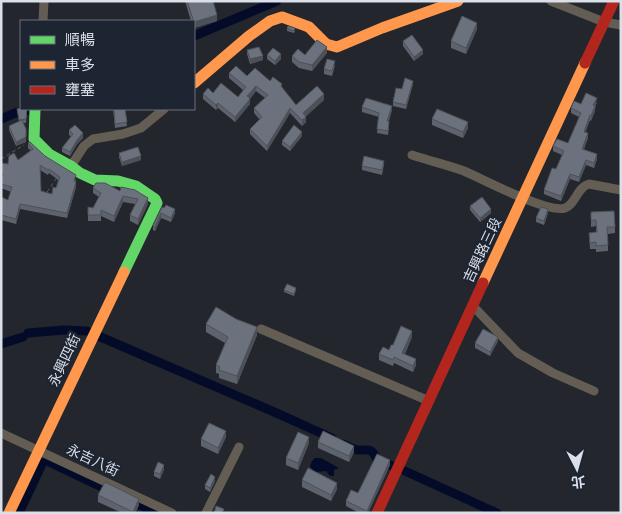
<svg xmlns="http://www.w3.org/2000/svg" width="622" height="514" font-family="Raleway,'Noto Sans TC',sans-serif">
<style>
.water{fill:#030b28}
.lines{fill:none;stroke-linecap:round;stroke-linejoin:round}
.canal{stroke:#030b28;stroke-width:9}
.path{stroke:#5e5c5a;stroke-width:1;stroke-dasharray:4 2.5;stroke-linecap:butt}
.street{stroke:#635d54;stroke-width:9}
.fast{stroke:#63d668;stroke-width:11}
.slow{stroke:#ff974d;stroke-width:11}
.jam{stroke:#b3261e;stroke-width:11}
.wall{fill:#5d626c;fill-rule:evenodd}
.shaded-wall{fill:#4c5058}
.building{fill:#6c727d;stroke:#4c5058;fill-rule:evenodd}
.labels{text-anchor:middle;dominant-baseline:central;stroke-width:5;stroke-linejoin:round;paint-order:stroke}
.street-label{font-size:14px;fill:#dadfe8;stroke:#1e2532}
</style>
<rect width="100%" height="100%" fill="#23262d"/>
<path class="water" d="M 315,458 L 321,458 L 339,468 L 334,470 L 334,476 L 330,476 L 326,471 L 316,472 L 312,469 L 310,466 L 312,461 Z"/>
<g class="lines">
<g class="canal">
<path d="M 194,36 L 277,1"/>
<path d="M 1,119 L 15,113 L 33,109"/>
<path d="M 28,333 L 64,330 L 87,331"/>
<path d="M 96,335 L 272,411 L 332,438"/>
<path d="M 1,344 L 23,337"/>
<path d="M 343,444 C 348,446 354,450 359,450 C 369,450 372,448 376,458 L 392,466"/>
<path d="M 405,471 L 497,513"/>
<path d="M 129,500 L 157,513"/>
<path d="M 19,513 L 43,462 L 47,461 L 112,492"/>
</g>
<g class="path">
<path d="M 1,114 L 2,114"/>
<path d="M 1,159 L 24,145"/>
<path d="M 47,192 L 56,179"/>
</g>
<g class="street">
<path d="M 551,1 L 604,22 L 621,25"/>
<path d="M 43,21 L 44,1"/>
<path d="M 412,155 C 430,161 448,165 464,171 C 483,179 548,214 565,208 C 576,204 577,187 589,184 L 621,190"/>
<path d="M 71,166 L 84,146 L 93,139 L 123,134 L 141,128 L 164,109"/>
<path d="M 473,306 L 518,353 L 553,373 L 594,391"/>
<path d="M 261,329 L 429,401"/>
<path d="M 1,433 L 172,513"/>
<path d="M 206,513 L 239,447"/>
</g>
<path class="fast" d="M 35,109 L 34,139 L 49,154 L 71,166 L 80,173 L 95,180 L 118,181 L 136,186 L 155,199 L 157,203 L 124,272"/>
<g class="slow">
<path d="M 194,83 L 249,36 L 270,21 L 282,17 L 309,27 L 326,44 L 337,47 L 382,28 L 458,1"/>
<path d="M 483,283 L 585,63"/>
<path d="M 9,513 L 124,272"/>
</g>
<g class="jam">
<path d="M 585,63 L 614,1"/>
<path d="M 377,513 L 483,283"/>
</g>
</g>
<g class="wall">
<path d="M 185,1 L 213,1 L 217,21 L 194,28 L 194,21 L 191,21 Z"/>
<path d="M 287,28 L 295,31 L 294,33 L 287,31 Z"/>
<path d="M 477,29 L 466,54 L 451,48 L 451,41 Z"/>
<path d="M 403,41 L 423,54 L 414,61 L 403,46 Z"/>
<path d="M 247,50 L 263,60 L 250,64 L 247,54 Z"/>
<path d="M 327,53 L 312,71 L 299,68 L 292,62 L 292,56 Z"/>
<path d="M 267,55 L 281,59 L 275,65 L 267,59 Z"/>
<path d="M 335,65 L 332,76 L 324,74 L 324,69 Z"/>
<path d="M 229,73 L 270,81 L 282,88 L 296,105 L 324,100 L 305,117 L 306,122 L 302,126 L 290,113 L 267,151 L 250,134 L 250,129 L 260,120 L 254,113 L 254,108 L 265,98 L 256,91 L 250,99 L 250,104 L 235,122 L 218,108 L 216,110 L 203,99 L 203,94 L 213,93 L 238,97 L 243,90 L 229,78 Z"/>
<path d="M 413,84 L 406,109 L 393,106 L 393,102 Z"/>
<path d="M 597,103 L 595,106 L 595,111 L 591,121 L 590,120 L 585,132 L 588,138 L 584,149 L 597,159 L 594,168 L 586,165 L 579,182 L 570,179 L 561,201 L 544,194 L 544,190 L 556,169 L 562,155 L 553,151 L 553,146 L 568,143 L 579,117 L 571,113 L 571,108 L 581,104 Z"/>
<path d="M 362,107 L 392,110 L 389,121 L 389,126 L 388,135 L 377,133 L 379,117 L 362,112 Z"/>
<path d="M 17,109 L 27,109 L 26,123 L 23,123 L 26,142 L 16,146 L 9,130 L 9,126 L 19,122 Z"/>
<path d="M 113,109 L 125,109 L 127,126 L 115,128 Z"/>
<path d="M 432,119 L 468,128 L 463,138 L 432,125 Z"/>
<path d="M 69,130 L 83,138 L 77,144 L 70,156 L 62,152 L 62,148 L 71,137 L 69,135 Z"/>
<path d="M 302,136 L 290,151 L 282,145 L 282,141 Z"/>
<path d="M 28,143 L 76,180 L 76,187 L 67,218 L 20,209 L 16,224 L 1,220 L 1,197 L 8,200 L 11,192 L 1,188 L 1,163 L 8,164 L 18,160 L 31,151 L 28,148 ZM 40,170 L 48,175 L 49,173 L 58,180 L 56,188 L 52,194 L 41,191 Z"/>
<path d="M 119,153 L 141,160 L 122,166 L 119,157 Z"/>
<path d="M 384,165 L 382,175 L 362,170 L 362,166 Z"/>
<path d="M 93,188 L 120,191 L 148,204 L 138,225 L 130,221 L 130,215 L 135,204 L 123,202 L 114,222 L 101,216 L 101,221 L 88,221 L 88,207 L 93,208 L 99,197 L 93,193 Z"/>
<path d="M 470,206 L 491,213 L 480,222 L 470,210 Z"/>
<path d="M 162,207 L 175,213 L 171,222 L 161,218 L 155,231 L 153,230 L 153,226 Z"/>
<path d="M 591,212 L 615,227 L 615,233 L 608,234 L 608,251 L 596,252 L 596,249 L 590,249 L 589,233 L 596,232 L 596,226 L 591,227 Z"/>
<path d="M 548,213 L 544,225 L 536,222 L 536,218 Z"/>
<path d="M 284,290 L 296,290 L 294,296 L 284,292 Z"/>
<path d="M 206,324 L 257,335 L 237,384 L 219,378 L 219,374 L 216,373 L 216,365 L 225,343 L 206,332 Z"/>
<path d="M 412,337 L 405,354 L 416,365 L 413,372 L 394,363 L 393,366 L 379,360 L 379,354 L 389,350 L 393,345 Z"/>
<path d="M 498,341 L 490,356 L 475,348 L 475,343 Z"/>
<path d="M 226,437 L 218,454 L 201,446 L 201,439 Z"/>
<path d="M 318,442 L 354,452 L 349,462 L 318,448 Z"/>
<path d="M 309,443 L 298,470 L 286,465 L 286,458 Z"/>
<path d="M 390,465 L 368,513 L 359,513 L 346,506 L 346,501 L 358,493 Z"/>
<path d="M 164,469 L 160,479 L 154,476 L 154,472 Z"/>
<path d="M 302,480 L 337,489 L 331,501 L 302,487 Z"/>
<path d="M 215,481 L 210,492 L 205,489 L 205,485 Z"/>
<path d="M 98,495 L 139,505 L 135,513 L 122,513 L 98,502 Z"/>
</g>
<g class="shaded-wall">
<path d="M 217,15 L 217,21 L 194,28 L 194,22 Z"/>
<path d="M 477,23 L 477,29 L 466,54 L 466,48 Z"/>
<path d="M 327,47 L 327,53 L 312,71 L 312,65 Z"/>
<path d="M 423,50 L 423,54 L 414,61 L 414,57 Z"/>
<path d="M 281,54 L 281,59 L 275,65 L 275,61 Z"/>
<path d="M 263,56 L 263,60 L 250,64 L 250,59 Z"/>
<path d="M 413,81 L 413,84 L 406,109 L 406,105 Z"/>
<path d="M 256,86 L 256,91 L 247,102 L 247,96 Z"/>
<path d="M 324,94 L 324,100 L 303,119 L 303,113 Z"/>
<path d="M 597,98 L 595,111 L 591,121 L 591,116 L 593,105 Z"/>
<path d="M 250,99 L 250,104 L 235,122 L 235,117 Z"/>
<path d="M 218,103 L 218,108 L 216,110 L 216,105 Z"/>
<path d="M 392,106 L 392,110 L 387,125 L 387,121 Z"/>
<path d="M 290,108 L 290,113 L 267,151 L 267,146 Z"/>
<path d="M 590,115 L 590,120 L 584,137 L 584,132 Z"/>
<path d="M 306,117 L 306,122 L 302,126 L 302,120 Z"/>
<path d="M 468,122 L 468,128 L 463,138 L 463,132 Z"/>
<path d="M 302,132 L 302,136 L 290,151 L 290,147 Z"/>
<path d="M 83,133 L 83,138 L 77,144 L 70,156 L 70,152 L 77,140 Z"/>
<path d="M 588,133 L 588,138 L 582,153 L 582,149 Z"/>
<path d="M 26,137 L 26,142 L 16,146 L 16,142 Z"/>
<path d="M 597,154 L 597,159 L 594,168 L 594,163 Z"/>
<path d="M 141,156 L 141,160 L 122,166 L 122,162 Z"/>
<path d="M 586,160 L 586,165 L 579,182 L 579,177 Z"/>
<path d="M 570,174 L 570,179 L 561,201 L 561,196 Z"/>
<path d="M 76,182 L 76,187 L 67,218 L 67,213 Z"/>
<path d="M 123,196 L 123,202 L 114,222 L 114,216 Z"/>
<path d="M 148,198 L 148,204 L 138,225 L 138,219 Z"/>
<path d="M 20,204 L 20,209 L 16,224 L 16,219 Z"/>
<path d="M 175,209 L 175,213 L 171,222 L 171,218 Z"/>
<path d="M 491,209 L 491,213 L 480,222 L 480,218 Z"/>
<path d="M 548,209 L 548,213 L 544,225 L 544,221 Z"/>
<path d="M 161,213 L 161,218 L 155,231 L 155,227 Z"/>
<path d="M 257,327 L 257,335 L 237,384 L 237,376 Z"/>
<path d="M 412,331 L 412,337 L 402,359 L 402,353 Z"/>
<path d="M 498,337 L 498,341 L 490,356 L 490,352 Z"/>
<path d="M 416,359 L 416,365 L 413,372 L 413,366 Z"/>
<path d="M 226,431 L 226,437 L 218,454 L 218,448 Z"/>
<path d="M 309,437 L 309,443 L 298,470 L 298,463 Z"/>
<path d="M 354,446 L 354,452 L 349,462 L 349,456 Z"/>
<path d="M 390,460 L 390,465 L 368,513 L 367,513 L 367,511 Z"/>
<path d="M 164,465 L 164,469 L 160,479 L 160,474 Z"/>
<path d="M 215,477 L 215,481 L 210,492 L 210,488 Z"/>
<path d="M 337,483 L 337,489 L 331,501 L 331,495 Z"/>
<path d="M 139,499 L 139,505 L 135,513 L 133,513 Z"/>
</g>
<g class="building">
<path d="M 187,1 L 213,1 L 217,15 L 194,22 Z"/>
<path d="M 462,16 L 477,23 L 466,48 L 451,41 Z"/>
<path d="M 288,26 L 295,28 L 294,31 L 287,28 Z"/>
<path d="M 412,35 L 423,50 L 414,57 L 403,41 Z"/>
<path d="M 317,40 L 327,47 L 312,65 L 299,62 L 292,56 L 298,49 L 305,55 Z"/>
<path d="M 259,47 L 263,56 L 250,59 L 247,50 Z"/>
<path d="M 273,48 L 281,54 L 275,61 L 267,55 Z"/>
<path d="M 327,59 L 335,61 L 332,71 L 324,69 Z"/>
<path d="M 236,66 L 247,76 L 255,68 L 270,81 L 273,77 L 282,84 L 281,86 L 296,105 L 317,86 L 324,94 L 303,113 L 306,117 L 302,120 L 290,108 L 267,146 L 250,129 L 262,117 L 254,108 L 268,95 L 256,86 L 247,96 L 250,99 L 235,117 L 218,103 L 216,105 L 203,94 L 208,88 L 213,93 L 221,83 L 238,97 L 246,87 L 229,73 Z"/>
<path d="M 405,78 L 413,81 L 406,105 L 393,102 L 396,88 L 402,89 Z"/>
<path d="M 586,93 L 597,98 L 593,105 L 595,106 L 591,116 L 590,115 L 584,132 L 588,133 L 582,149 L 597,154 L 594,163 L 586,160 L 579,177 L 570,174 L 561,196 L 544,190 L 552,168 L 556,169 L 564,151 L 553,146 L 557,139 L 568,143 L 581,113 L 571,108 L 574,101 L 581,104 Z"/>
<path d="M 366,98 L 392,106 L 387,121 L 389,121 L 388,131 L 377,129 L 379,113 L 362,107 Z"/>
<path d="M 21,108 L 21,109 L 27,109 L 26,119 L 19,120 L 17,109 Z"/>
<path d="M 114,109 L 125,109 L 127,122 L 115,124 Z"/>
<path d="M 437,109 L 468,122 L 463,132 L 432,119 Z"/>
<path d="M 22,120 L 26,129 L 26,137 L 16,142 L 9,126 Z"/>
<path d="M 75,125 L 83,133 L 77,140 L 70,152 L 62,148 L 73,134 L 69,130 Z"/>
<path d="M 294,125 L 302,132 L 290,147 L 282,141 Z"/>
<path d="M 30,142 L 45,156 L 76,175 L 74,181 L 76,182 L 67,213 L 20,204 L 16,219 L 1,215 L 1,197 L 8,200 L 12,187 L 1,184 L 1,179 L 3,174 L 1,174 L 1,163 L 8,164 L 9,156 L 14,153 L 18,160 L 33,149 L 28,143 ZM 40,165 L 48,170 L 49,169 L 60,177 L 56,188 L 53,187 L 52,194 L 41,191 Z"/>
<path d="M 138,147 L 141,156 L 122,162 L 119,153 Z"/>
<path d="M 364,156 L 384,161 L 382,170 L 362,166 Z"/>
<path d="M 96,183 L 105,183 L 120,191 L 121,187 L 135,190 L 148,198 L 138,219 L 130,215 L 138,199 L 123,196 L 114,216 L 101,210 L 101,215 L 88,215 L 88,207 L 93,208 L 101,193 L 93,188 Z"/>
<path d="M 482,197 L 491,209 L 480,218 L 470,206 Z"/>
<path d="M 166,205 L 175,209 L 171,218 L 161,213 L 155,227 L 153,226 L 162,207 L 164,208 Z"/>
<path d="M 541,207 L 548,209 L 544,221 L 536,218 Z"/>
<path d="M 614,211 L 615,227 L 607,227 L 608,245 L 596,246 L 596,242 L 590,243 L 589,233 L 597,232 L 596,220 L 591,220 L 591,212 Z"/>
<path d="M 287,284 L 296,288 L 294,294 L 284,290 Z"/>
<path d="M 216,307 L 236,319 L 257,327 L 237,376 L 219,370 L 220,367 L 216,365 L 228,337 L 206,324 Z"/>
<path d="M 401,326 L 412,331 L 402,353 L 416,359 L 413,366 L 394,357 L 393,360 L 379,354 L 383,347 L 389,350 L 391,345 L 393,345 Z"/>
<path d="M 483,329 L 498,337 L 490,352 L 475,343 Z"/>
<path d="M 209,423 L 226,431 L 218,448 L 201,439 Z"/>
<path d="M 323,431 L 354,446 L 349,456 L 318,442 Z"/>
<path d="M 298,432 L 309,437 L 298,463 L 286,458 Z"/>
<path d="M 377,454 L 390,460 L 367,511 L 346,501 L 351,490 L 358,493 Z"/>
<path d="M 158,462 L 164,465 L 160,474 L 154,472 Z"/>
<path d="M 308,468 L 337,483 L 331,495 L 302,480 Z"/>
<path d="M 211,474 L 215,477 L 210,488 L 205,485 Z"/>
<path d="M 105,482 L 139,499 L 133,512 L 98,495 Z"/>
<path d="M 216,506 L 224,509 L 222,513 L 214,513 Z"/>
</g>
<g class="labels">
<g class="street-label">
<text transform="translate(482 250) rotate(-65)">吉興路三段</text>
<text transform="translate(64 360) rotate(-65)">永興四街</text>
<text transform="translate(93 460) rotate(25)">永吉八街</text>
</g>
</g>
<rect width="622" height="514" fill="none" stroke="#dadfe8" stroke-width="5"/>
<rect x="20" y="20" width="175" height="90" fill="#1e2532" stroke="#696f7b"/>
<rect x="30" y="36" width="25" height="8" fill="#63d668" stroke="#696f7b"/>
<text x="65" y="45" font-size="15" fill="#dadfe8">順暢</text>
<rect x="30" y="61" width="25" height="8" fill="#ff974d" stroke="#696f7b"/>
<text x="65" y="70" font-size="15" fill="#dadfe8">車多</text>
<rect x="30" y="86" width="25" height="8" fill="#b3261e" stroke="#696f7b"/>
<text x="65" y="95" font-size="15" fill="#dadfe8">壅塞</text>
<g transform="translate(577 469) rotate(174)" stroke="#1e2532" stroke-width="4" paint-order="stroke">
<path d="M0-4L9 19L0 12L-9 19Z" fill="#dadfe8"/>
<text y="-8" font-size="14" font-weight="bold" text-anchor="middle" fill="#dadfe8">北</text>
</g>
</svg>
